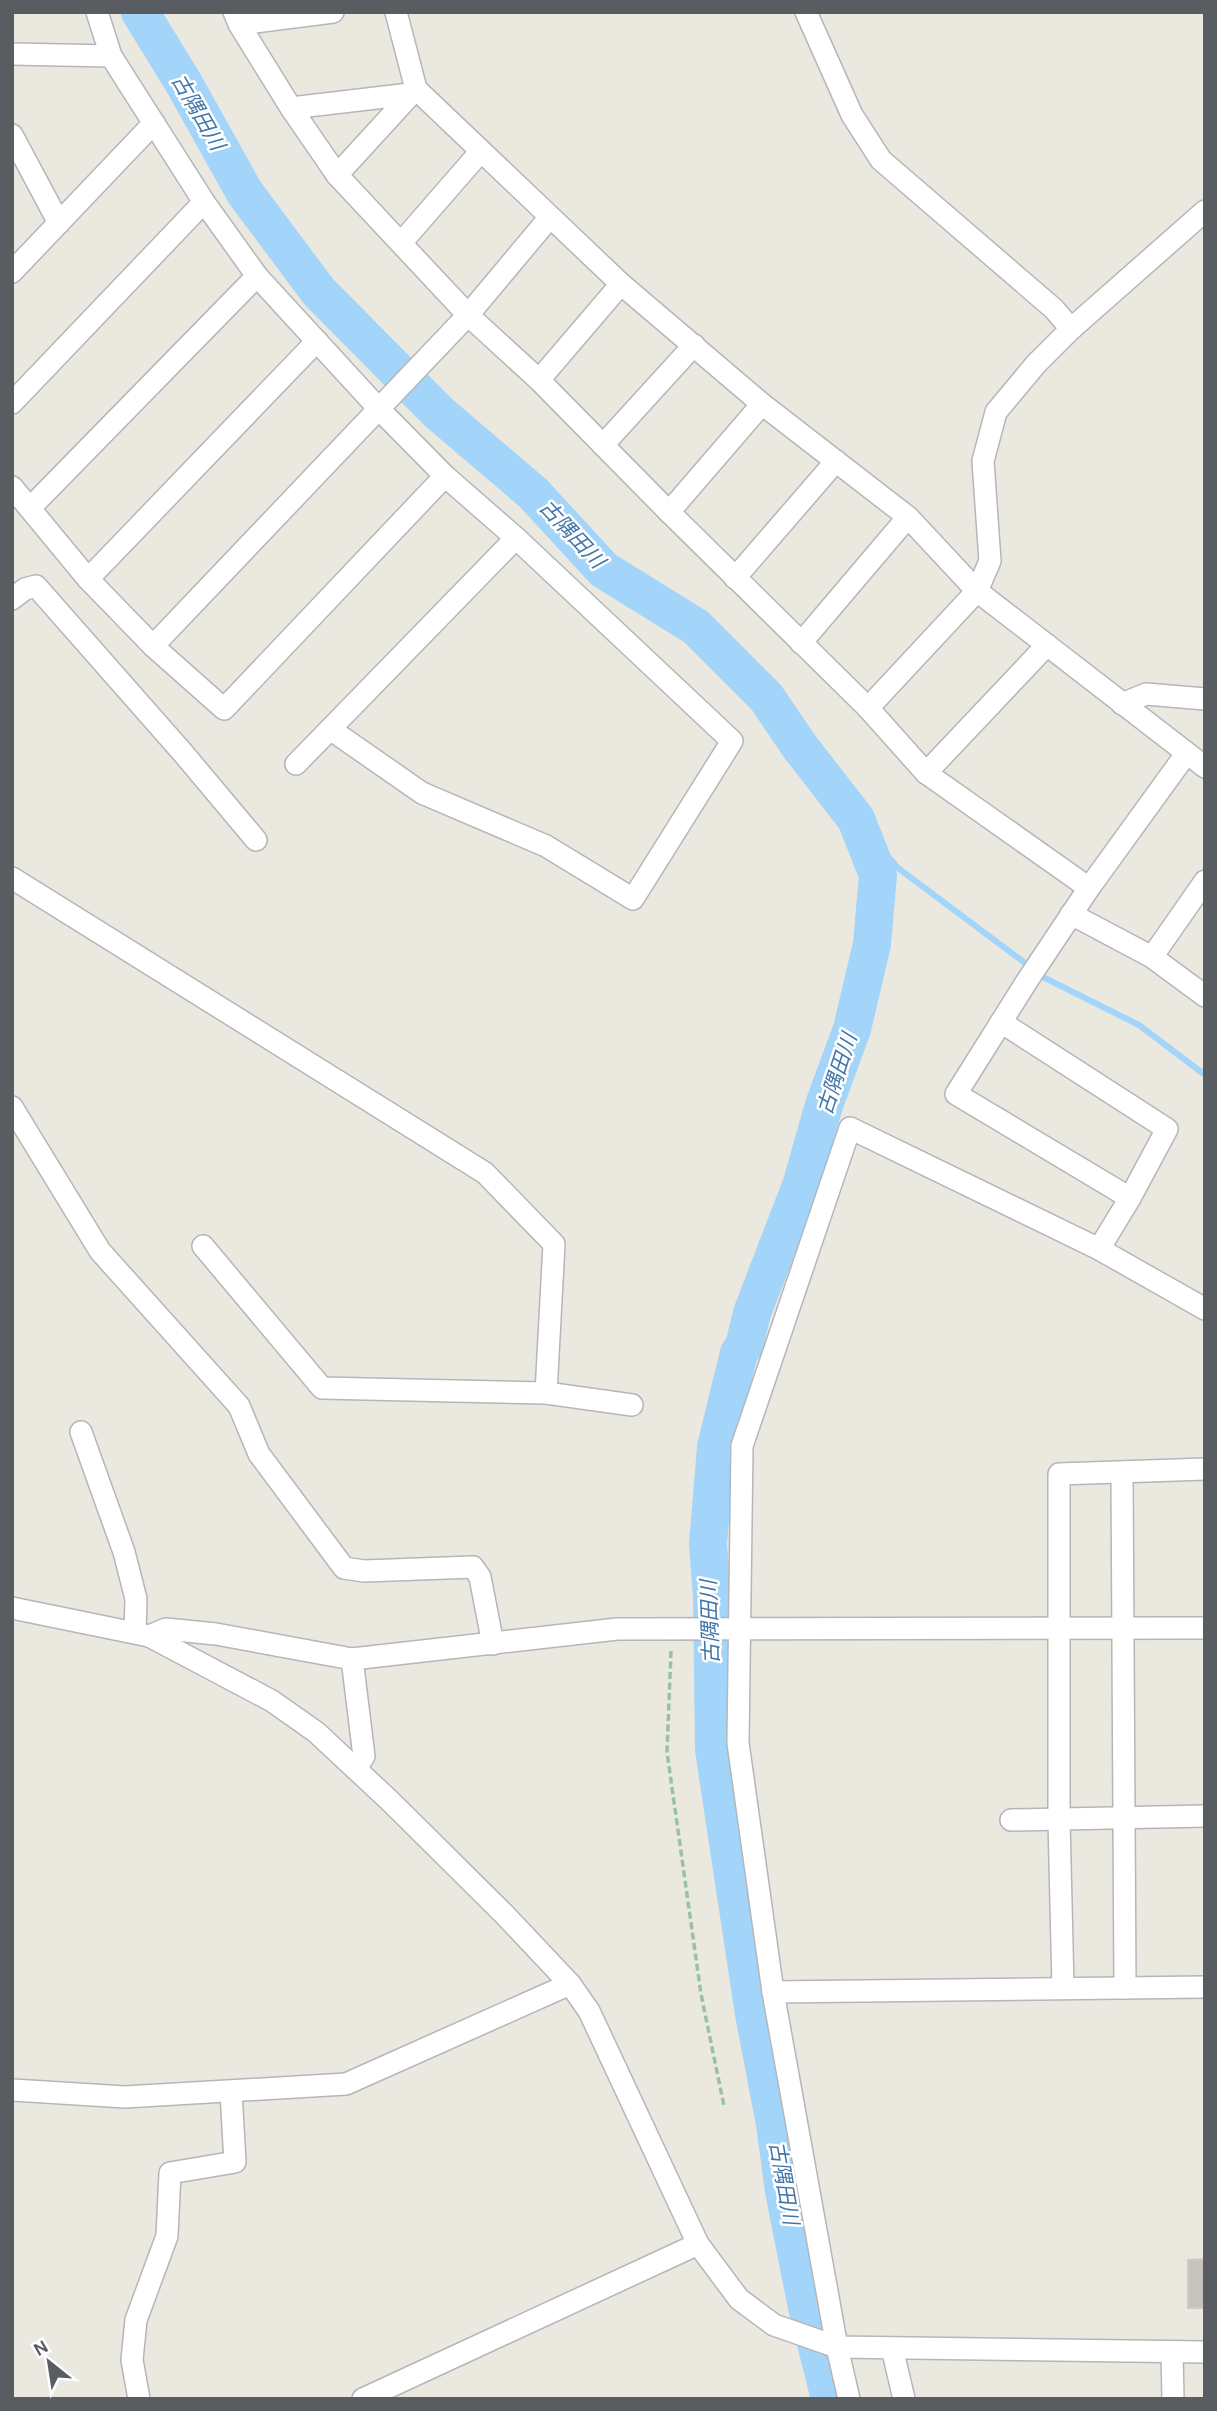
<svg xmlns="http://www.w3.org/2000/svg" width="1217" height="2411" font-family="Karla,'Noto Sans JP',sans-serif">
<style>
.lines{fill:none;stroke-linecap:round;stroke-linejoin:round}
.stream{stroke:#a2d5f9;stroke-width:6}
.river{stroke:#a2d5f9;stroke-width:38}
.building{fill:#c6c3be;stroke:#cfcabf;stroke-width:2}
.minor-casing{stroke:#b3b6ba;stroke-width:24}
.path{stroke:#98c2a3;stroke-width:3.5;stroke-dasharray:7 3.5;stroke-linecap:butt}
.minor{stroke:#fff;stroke-width:21}
.labels{text-anchor:middle;dominant-baseline:central;stroke-width:5;stroke-linejoin:round;paint-order:stroke}
.water-label{font-size:21px;font-style:italic;fill:#4276a9;stroke:#fff}
</style>
<rect width="100%" height="100%" fill="#ebe8e0"/>
<g class="lines">
<path class="stream" d="M 856,819 L 898,868 L 1045,978 L 1139,1025 L 1205,1075"/>
<path class="river" d="M 140,12 L 183,82 L 245,193 L 319,292 L 438,412 L 533,493 L 604,570 L 696,627 L 766,697 L 800,747 L 856,819 L 878,875 L 872,944 L 852,1029 L 824,1105 L 802,1183 L 752,1313 L 744,1346 L 739,1353 L 716,1447 L 708,1544 L 712,1597 L 714,1750 L 754,2014 L 775,2124 L 784,2191 L 807,2307 L 830,2399"/>
</g>
<path class="building" d="M 1205,2259 L 1205,2308 L 1188,2308 L 1188,2260 Z"/>
<g class="lines">
<g class="minor-casing">
<g id="minor">
<path d="M 97,12 L 111,56 L 204,202 L 257,276 L 379,409 L 445,476 L 516,538 L 732,741 L 633,899 L 546,846 L 422,793 L 330,729"/>
<path d="M 234,12 L 239,24 L 291,108 L 337,175 L 468,315 L 539,380 L 669,512 L 868,708 L 926,773 L 1089,888"/>
<path d="M 396,12 L 416,89 L 621,284 L 762,404 L 908,517 L 977,591 L 1205,767"/>
<path d="M 806,12 L 852,115 L 881,160 L 1054,309 L 1071,329"/>
<path d="M 239,24 L 333,12"/>
<path d="M 12,54 L 111,56"/>
<path d="M 291,108 L 410,94"/>
<path d="M 12,135 L 59,223"/>
<path d="M 337,175 L 414,91"/>
<path d="M 401,243 L 481,151"/>
<path d="M 12,272 L 154,123"/>
<path d="M 539,380 L 621,284"/>
<path d="M 12,403 L 204,202"/>
<path d="M 603,445 L 694,345"/>
<path d="M 12,487 L 88,579 L 153,646 L 224,709 L 445,476"/>
<path d="M 30,508 L 257,276"/>
<path d="M 669,512 L 762,404"/>
<path d="M 735,578 L 836,461"/>
<path d="M 88,579 L 317,341"/>
<path d="M 12,599 L 25,589 L 36,586 L 183,753 L 256,840"/>
<path d="M 801,643 L 908,517"/>
<path d="M 153,646 L 468,315 L 550,217"/>
<path d="M 1122,704 L 1146,694 L 1205,699"/>
<path d="M 868,708 L 977,591 L 990,561 L 983,461 L 996,412 L 1036,364 L 1071,329 L 1205,211"/>
<path d="M 296,764 L 516,538"/>
<path d="M 926,773 L 1047,645"/>
<path d="M 12,878 L 485,1173 L 554,1244 L 546,1393"/>
<path d="M 1071,914 L 1152,957 L 1205,996"/>
<path d="M 1152,957 L 1205,881"/>
<path d="M 1001,1022 L 1167,1129 L 1130,1198 L 1099,1249"/>
<path d="M 12,1107 L 100,1251 L 239,1406 L 259,1454 L 344,1568 L 364,1571 L 473,1567 L 480,1577 L 493,1644"/>
<path d="M 1130,1198 L 956,1094 L 1027,981 L 1089,888 L 1186,754"/>
<path d="M 203,1246 L 322,1388 L 546,1393 L 632,1405"/>
<path d="M 81,1432 L 124,1552 L 136,1599 L 135,1633"/>
<path d="M 1122,1473 L 1125,1988"/>
<path d="M 12,1608 L 149,1636 L 272,1701 L 316,1732 L 389,1800 L 504,1914 L 570,1984 L 589,2011 L 698,2244 L 739,2299 L 774,2325 L 837,2347 L 1205,2352"/>
<path d="M 149,1636 L 166,1629 L 216,1634 L 352,1659"/>
<path d="M 356,1769 L 364,1756 L 352,1659 L 617,1629 L 1205,1628"/>
<path d="M 1011,1820 L 1205,1816"/>
<path d="M 1063,1988 L 1059,1820 L 1059,1474 L 1205,1469"/>
<path d="M 773,1992 L 1205,1987"/>
<path d="M 13,2090 L 125,2097 L 346,2084 L 570,1984"/>
<path d="M 892,2348 L 904,2399"/>
<path d="M 1172,2352 L 1173,2399"/>
<path d="M 139,2399 L 132,2360 L 136,2320 L 167,2236 L 170,2173 L 235,2162 L 231,2092"/>
<path d="M 363,2399 L 698,2244"/>
<path d="M 849,2399 L 837,2347 L 773,1992 L 738,1743 L 742,1446 L 850,1128 L 1099,1249 L 1205,1309"/>
</g>
</g>
<path class="path" d="M 671,1651 L 667,1752 L 701,1994 L 724,2106"/>
<use href="#minor" class="minor"/>
</g>
<g class="labels">
<g class="water-label">
<text transform="translate(198 112) rotate(60)">古隅田川</text>
<text transform="translate(572 534) rotate(47)">古隅田川</text>
<text transform="translate(837 1074) rotate(-72)">古隅田川</text>
<text transform="translate(710 1622) rotate(-92)">古隅田川</text>
<text transform="translate(784 2183) rotate(80)">古隅田川</text>
</g>
</g>
<rect width="1217" height="2411" fill="none" stroke="#595c60" stroke-width="28"/>
<g transform="translate(49 2362) rotate(330)" stroke="#ffffff" stroke-width="5" paint-order="stroke">
<path d="M0-5L12 26L0 18L-12 26Z" fill="#595c60"/>
<text y="-10" font-size="19" font-weight="bold" text-anchor="middle" fill="#595c60">N</text>
</g>
</svg>
